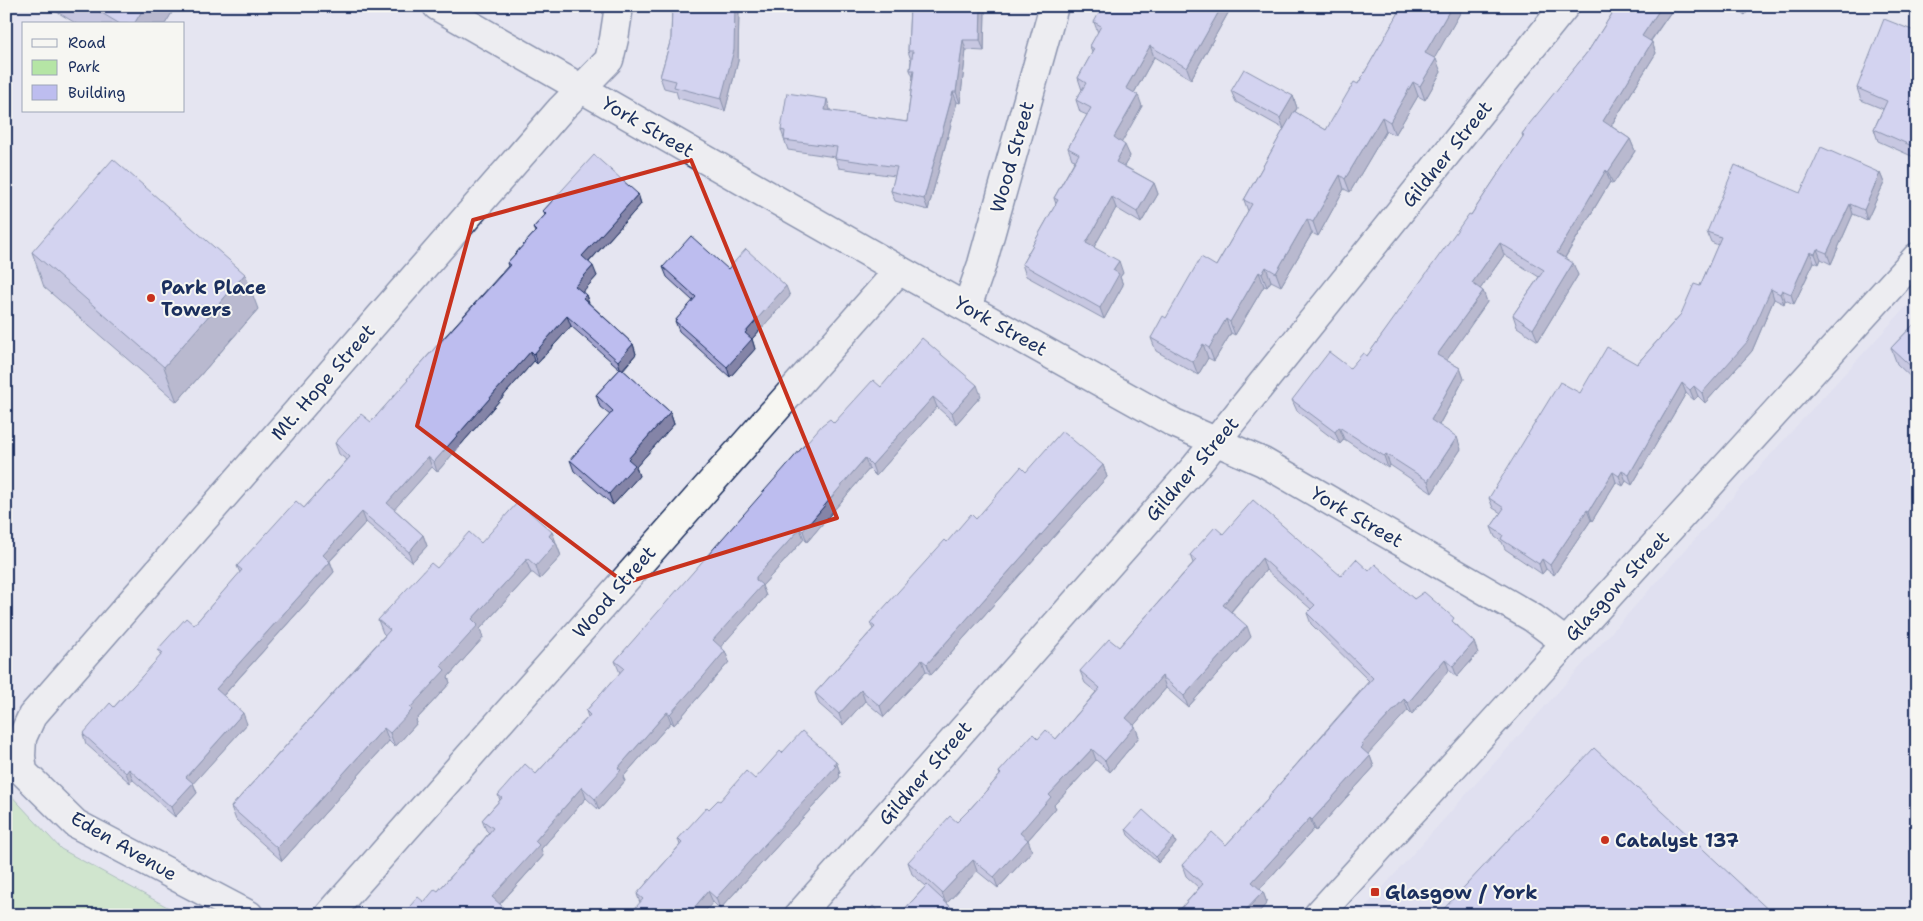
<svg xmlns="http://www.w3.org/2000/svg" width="1923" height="921" font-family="'Shantell Sans',sans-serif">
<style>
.built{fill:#d9d9f0}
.green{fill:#b5e5a5;stroke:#688a82}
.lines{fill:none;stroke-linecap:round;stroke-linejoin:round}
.minor-casing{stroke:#1b2f5e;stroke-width:31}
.minor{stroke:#f6f6f2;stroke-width:28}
.wall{fill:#a3a3ce;stroke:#1b2f5e}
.shaded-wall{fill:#8484a7;stroke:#1b2f5e}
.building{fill:#bdbdef;stroke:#1b2f5e}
.marked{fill:none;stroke:#c8321e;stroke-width:4;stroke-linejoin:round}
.poi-dot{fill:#c8321e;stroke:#f6f6f2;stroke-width:2}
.labels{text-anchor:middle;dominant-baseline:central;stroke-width:4;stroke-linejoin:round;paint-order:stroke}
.street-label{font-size:19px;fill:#1b2f5e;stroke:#f6f6f2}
.poi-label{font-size:19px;font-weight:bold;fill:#1b2f5e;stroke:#f6f6f2;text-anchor:start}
</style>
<rect width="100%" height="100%" fill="#e5e5f1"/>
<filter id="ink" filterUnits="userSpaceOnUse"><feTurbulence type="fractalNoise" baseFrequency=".02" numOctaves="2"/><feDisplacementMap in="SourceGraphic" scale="10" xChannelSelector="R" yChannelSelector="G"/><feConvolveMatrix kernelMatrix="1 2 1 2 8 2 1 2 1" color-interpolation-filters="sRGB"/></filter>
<g filter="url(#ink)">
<path class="built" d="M 1917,295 L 1917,915 L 1358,915 L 1800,422 Z"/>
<path class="green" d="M 6,790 L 61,849 L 182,915 L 6,915 Z"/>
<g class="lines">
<g class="minor-casing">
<g id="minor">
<path d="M 437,6 L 899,270 L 1174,423 L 1263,462 L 1533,618 L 1565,642"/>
<path d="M 967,307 L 982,264 L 1054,6"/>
<path d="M 249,915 L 76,824 L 23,772 L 21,756 L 22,738 L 32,716 L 561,109 L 609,60 L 614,39 L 619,6"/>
<path d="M 329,915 L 899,270"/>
<path d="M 799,915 L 1196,466 L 1565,6"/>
<path d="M 1318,915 L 1917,257"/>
</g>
</g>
<use href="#minor" class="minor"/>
</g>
<g class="wall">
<path d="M 47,6 L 176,6 L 165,24 L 77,24 Z"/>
<path d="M 672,6 L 739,6 L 738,61 L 725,111 L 678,98 L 676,91 L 664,88 L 660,77 L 671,39 Z"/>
<path d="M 988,6 L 988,8 L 985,8 L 984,51 L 966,50 L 960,103 L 957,102 L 928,210 L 895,201 L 891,191 L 895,176 L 839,168 L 835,157 L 788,150 L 781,130 L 830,109 L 830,111 L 907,122 L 913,77 L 910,70 L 911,60 L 908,51 L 910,7 Z"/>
<path d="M 1232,6 L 1191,79 L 1154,57 L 1134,93 L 1142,106 L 1121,142 L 1130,156 L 1124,166 L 1154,183 L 1158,194 L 1141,223 L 1116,208 L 1094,247 L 1123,273 L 1120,277 L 1123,285 L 1104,319 L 1026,276 L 1022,264 L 1056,204 L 1054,198 L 1075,160 L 1072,159 L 1068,148 L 1087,115 L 1080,112 L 1076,100 L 1082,90 L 1078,78 L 1092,53 L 1090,46 L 1098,33 L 1094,22 Z"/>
<path d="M 1394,6 L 1464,6 L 1434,58 L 1441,72 L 1425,100 L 1418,96 L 1395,135 L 1386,131 L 1350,192 L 1344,189 L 1318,236 L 1312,233 L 1281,286 L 1271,281 L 1267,287 L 1264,286 L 1235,335 L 1231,333 L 1214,361 L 1208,358 L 1198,375 L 1156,351 L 1151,338 L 1166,318 L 1216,266 L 1248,211 L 1244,200 L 1284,129 L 1236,102 L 1231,91 L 1293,96 L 1297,108 L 1295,112 L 1326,130 L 1358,84 L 1398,15 Z"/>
<path d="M 1617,6 L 1675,6 L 1651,41 L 1656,53 L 1611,126 L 1630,139 L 1635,151 L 1613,184 L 1610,182 L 1565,258 L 1578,275 L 1538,341 L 1517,327 L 1513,315 L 1539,277 L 1504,255 L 1480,289 L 1483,291 L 1487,302 L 1446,360 L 1460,368 L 1464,379 L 1439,425 L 1461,449 L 1432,493 L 1390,465 L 1388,468 L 1344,439 L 1340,444 L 1297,411 L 1292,400 L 1350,368 L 1367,356 L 1471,215 L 1523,137 L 1522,134 L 1589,50 Z"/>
<path d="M 1732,6 L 1751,6 L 1745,15 Z"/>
<path d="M 1917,32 L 1917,157 L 1916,158 L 1878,141 L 1874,129 L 1883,109 L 1861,100 L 1857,88 Z"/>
<path d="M 1880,173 L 1884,183 L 1867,220 L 1853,214 L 1831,264 L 1821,259 L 1819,264 L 1814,262 L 1794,304 L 1785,300 L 1784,304 L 1774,299 L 1752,351 L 1705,403 L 1698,396 L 1694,400 L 1686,393 L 1632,485 L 1626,481 L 1623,486 L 1616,482 L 1592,521 L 1591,520 L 1554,575 L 1546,569 L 1542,574 L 1505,549 L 1502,542 L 1495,537 L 1491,527 L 1501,513 L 1493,508 L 1489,498 L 1580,393 L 1637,364 L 1681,314 L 1700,286 L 1718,245 L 1711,242 L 1707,232 L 1800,193 Z"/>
<path d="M 638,194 L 641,204 L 589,262 L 597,276 L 582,292 L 586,295 L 589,303 L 633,344 L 636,354 L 623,370 L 670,412 L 674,424 L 636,467 L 639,476 L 613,505 L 574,471 L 570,460 L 610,415 L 600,407 L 596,395 L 620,369 L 571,326 L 537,364 L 534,361 L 437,472 L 432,467 L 394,509 L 423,535 L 427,546 L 412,562 L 366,522 L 330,561 L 334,572 L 223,696 L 247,724 L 193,783 L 197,793 L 175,817 L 133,780 L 130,783 L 86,744 L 83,734 L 114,707 L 161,656 L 158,649 L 194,625 L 240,573 L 237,566 L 304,508 L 347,460 L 339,454 L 335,443 L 371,422 L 408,381 L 407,379 L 508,266 L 507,263 L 535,232 L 533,228 L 545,215 L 543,211 Z"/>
<path d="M 32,252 L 258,309 L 177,402 L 44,287 Z"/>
<path d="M 663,267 L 728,269 L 790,296 L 752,339 L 755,349 L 730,377 L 679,331 L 675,321 L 693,301 L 667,277 Z"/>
<path d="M 1917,321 L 1917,383 L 1897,364 L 1891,348 Z"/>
<path d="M 881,387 L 981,396 L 956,424 L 937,407 L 876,476 L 869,469 L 807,542 L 804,539 L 762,586 L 766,596 L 720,647 L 725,651 L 729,662 L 708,686 L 674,725 L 671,722 L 623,777 L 625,781 L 599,810 L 586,798 L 541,849 L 543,856 L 500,904 L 503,907 L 506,915 L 402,915 L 424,902 L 438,891 L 489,833 L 486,830 L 482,820 L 500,800 L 498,795 L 536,774 L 588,717 L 586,711 L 620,673 L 615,661 L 834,423 Z"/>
<path d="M 1103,465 L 1107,477 L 931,675 L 926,671 L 884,717 L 865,701 L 843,725 L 819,704 L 815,693 L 873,629 L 870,623 L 947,542 L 976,519 L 1026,472 Z"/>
<path d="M 552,532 L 561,556 L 540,579 L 533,573 L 531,573 L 480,629 L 483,638 L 448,677 L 450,683 L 416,720 L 417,723 L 395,747 L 389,741 L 282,861 L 236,820 L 231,807 L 385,635 L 383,633 L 378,620 L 437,568 Z"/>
<path d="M 1223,534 L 1341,576 L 1369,571 L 1457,625 L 1478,653 L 1457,677 L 1449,670 L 1412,714 L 1408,710 L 1367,754 L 1370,756 L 1374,767 L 1316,831 L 1314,829 L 1260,889 L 1263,892 L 1267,903 L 1256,915 L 1175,915 L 1199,888 L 1186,876 L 1182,865 L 1226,845 L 1269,798 L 1269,796 L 1369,681 L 1311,624 L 1307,613 L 1311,609 L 1266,570 L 1231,612 L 1251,637 L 1188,707 L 1166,688 L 1134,725 L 1139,737 L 1110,772 L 1096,760 L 1054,805 L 1056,808 L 1028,840 L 1032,851 L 998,888 L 977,871 L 947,903 L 957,915 L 903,915 L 902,912 L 926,886 L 912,874 L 908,862 L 957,822 L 970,809 L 1000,775 L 999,772 L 1038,739 L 1056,739 L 1096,692 L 1085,683 L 1080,671 L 1119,647 L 1193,563 L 1190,555 Z"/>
<path d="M 782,753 L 836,761 L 840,773 L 839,774 L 840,777 L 720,909 L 713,902 L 640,903 L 637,894 L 680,845 L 678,839 L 709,809 L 755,779 Z"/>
<path d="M 1126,829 L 1174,838 L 1176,843 L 1158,863 L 1128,835 Z"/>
</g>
<g class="shaded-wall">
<path d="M 145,6 L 176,6 L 165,24 L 134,24 Z"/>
<path d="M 735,6 L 739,6 L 738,61 L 725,111 L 721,99 Z"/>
<path d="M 981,6 L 984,6 L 985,8 L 984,51 L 980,40 Z"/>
<path d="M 1222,6 L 1232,6 L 1191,79 L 1187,68 Z"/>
<path d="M 1452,6 L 1464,6 L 1430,66 L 1425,53 Z"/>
<path d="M 1662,6 L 1675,6 L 1646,47 L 1642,36 Z"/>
<path d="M 1742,6 L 1751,6 L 1745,15 Z"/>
<path d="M 963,40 L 966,50 L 960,103 L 956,92 Z"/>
<path d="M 1652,42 L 1656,53 L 1607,132 L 1603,121 Z"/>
<path d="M 1150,46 L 1154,57 L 1130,100 L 1126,88 Z"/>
<path d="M 1436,59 L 1441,72 L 1425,100 L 1420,86 Z"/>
<path d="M 1413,82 L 1418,96 L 1395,135 L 1390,122 Z"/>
<path d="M 953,92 L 957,102 L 928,210 L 924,199 Z"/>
<path d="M 1138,95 L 1142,106 L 1118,149 L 1114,137 Z"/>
<path d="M 1293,96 L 1297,108 L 1284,129 L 1280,118 Z"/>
<path d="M 827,99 L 830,109 L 829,121 L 825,110 Z"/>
<path d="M 1382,117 L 1386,131 L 1350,192 L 1345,179 Z"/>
<path d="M 1917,135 L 1917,157 L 1916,158 L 1912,146 Z"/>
<path d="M 1630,139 L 1635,151 L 1613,184 L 1608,172 Z"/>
<path d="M 1125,145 L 1130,156 L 1120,173 L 1116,162 Z"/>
<path d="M 1606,170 L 1610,182 L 1561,264 L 1557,253 Z"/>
<path d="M 1880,173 L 1884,183 L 1867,220 L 1864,210 Z"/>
<path d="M 1340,175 L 1344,189 L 1318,236 L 1313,222 Z"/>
<path d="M 1154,183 L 1158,194 L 1141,223 L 1137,212 Z"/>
<path d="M 638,194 L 641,204 L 585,266 L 582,256 Z"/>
<path d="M 1112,197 L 1116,208 L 1090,254 L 1086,243 Z"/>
<path d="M 1850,204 L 1853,214 L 1831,264 L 1827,253 Z"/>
<path d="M 1307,219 L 1312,233 L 1281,286 L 1276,273 Z"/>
<path d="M 1500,243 L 1504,255 L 1476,295 L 1472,283 Z"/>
<path d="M 1817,249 L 1821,259 L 1819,264 L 1815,254 Z"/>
<path d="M 1810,252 L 1814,262 L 1794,304 L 1791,294 Z"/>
<path d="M 1119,261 L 1123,273 L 1120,277 L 1123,285 L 1104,319 L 1100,308 L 1113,270 Z"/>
<path d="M 1573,263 L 1578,275 L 1538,341 L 1533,329 Z"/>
<path d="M 593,266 L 597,276 L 579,296 L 575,286 Z"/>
<path d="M 1266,267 L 1271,281 L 1267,287 L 1262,274 Z"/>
<path d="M 1259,272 L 1264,286 L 1235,335 L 1230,322 Z"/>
<path d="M 245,274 L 258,309 L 177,402 L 164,367 Z"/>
<path d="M 786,286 L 790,296 L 752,339 L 755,349 L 730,377 L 727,367 L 745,333 Z"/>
<path d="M 1771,289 L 1774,299 L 1752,351 L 1705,403 L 1702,393 Z"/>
<path d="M 1782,290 L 1785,300 L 1784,304 L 1780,294 Z"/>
<path d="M 1483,291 L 1487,302 L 1442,367 L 1437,355 Z"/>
<path d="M 586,295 L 589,306 L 583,298 Z"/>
<path d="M 567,316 L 571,326 L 537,364 L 534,354 Z"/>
<path d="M 1226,319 L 1231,333 L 1214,361 L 1209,348 Z"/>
<path d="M 633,344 L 636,354 L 621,371 L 618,361 Z"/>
<path d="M 1203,344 L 1208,358 L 1198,375 L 1193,362 Z"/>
<path d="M 531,351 L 534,361 L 437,472 L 434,462 Z"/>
<path d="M 1460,368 L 1464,379 L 1435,432 L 1431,420 Z"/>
<path d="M 1682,383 L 1686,393 L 1632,485 L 1629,475 Z"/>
<path d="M 977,385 L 981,396 L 956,424 L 952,413 Z"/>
<path d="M 1694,386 L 1698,396 L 1694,400 L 1690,390 Z"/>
<path d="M 933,397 L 937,407 L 876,476 L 872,465 Z"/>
<path d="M 670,412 L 674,424 L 636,467 L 639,476 L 613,505 L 609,494 L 628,459 Z"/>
<path d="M 1339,427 L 1344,439 L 1340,444 L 1335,432 Z"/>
<path d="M 1457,437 L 1461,449 L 1432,493 L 1428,481 Z"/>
<path d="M 1386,454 L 1390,465 L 1388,468 L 1384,456 Z"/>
<path d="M 428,457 L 432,467 L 391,513 L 387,503 Z"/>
<path d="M 865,458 L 869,469 L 807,542 L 803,531 Z"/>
<path d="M 1103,465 L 1107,477 L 931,675 L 927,664 Z"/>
<path d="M 1622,471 L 1626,481 L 1623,486 L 1619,476 Z"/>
<path d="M 1613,472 L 1616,482 L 1592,521 L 1589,511 Z"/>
<path d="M 1587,510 L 1591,520 L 1554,575 L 1550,565 Z"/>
<path d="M 362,512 L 366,522 L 326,565 L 323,555 Z"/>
<path d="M 800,529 L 804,539 L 762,586 L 766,596 L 717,651 L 713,640 L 756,580 L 756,577 Z"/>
<path d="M 552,532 L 561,556 L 540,579 L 536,566 L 549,536 Z"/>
<path d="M 423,535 L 427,546 L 412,562 L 409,552 Z"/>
<path d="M 1262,558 L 1266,570 L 1227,616 L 1223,605 Z"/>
<path d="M 1542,559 L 1546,569 L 1542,574 L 1539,564 Z"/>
<path d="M 526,560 L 531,573 L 480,629 L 483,638 L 448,677 L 450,683 L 416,720 L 417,723 L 395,747 L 390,733 L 410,708 L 472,619 Z"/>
<path d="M 330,562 L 334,572 L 220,699 L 216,689 Z"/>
<path d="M 1247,626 L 1251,637 L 1188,707 L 1184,696 Z"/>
<path d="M 1474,642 L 1478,653 L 1457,677 L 1453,666 Z"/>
<path d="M 725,651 L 729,662 L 708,686 L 674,725 L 670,714 Z"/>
<path d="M 1445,659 L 1449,670 L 1412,714 L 1408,703 Z"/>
<path d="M 922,660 L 926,671 L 884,717 L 880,706 Z"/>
<path d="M 1162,676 L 1166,688 L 1130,730 L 1126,718 Z"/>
<path d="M 861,690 L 865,701 L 843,725 L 839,714 Z"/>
<path d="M 1404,699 L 1408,710 L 1367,755 L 1361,748 L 1362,744 Z"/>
<path d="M 667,712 L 671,722 L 623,777 L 625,781 L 599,810 L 595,799 L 618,768 Z"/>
<path d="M 243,713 L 247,724 L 190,787 L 186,777 Z"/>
<path d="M 1135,726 L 1139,737 L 1110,772 L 1105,761 Z"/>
<path d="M 384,728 L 389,741 L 282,861 L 277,848 Z"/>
<path d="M 1092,749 L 1096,760 L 1054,805 L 1056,808 L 1028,840 L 1032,851 L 998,888 L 994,877 L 1020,833 L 1049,795 Z"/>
<path d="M 1370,756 L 1374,767 L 1316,831 L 1312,820 Z"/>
<path d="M 836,761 L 840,773 L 839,774 L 840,777 L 720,909 L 716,898 Z"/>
<path d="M 129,769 L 133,780 L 130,783 L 126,773 Z"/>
<path d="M 193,783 L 197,793 L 175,817 L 171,807 Z"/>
<path d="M 582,787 L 586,798 L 541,849 L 543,856 L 496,908 L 492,897 L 535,841 Z"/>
<path d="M 1310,818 L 1314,829 L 1256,893 L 1252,882 Z"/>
<path d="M 1174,838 L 1176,843 L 1158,863 L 1156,857 Z"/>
<path d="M 973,860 L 977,871 L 946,904 L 942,893 Z"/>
<path d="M 708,891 L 713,902 L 702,915 L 688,915 Z"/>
<path d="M 1263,892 L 1267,903 L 1256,915 L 1241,915 Z"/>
<path d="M 503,907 L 506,915 L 496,915 Z"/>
<path d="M 955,911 L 957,915 L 951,915 Z"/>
</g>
<g class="building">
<path d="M 90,6 L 145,6 L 134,24 L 120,24 Z"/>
<path d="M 672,6 L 735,6 L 734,50 L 721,99 L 674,87 L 676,81 L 660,77 L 671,39 Z"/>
<path d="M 981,6 L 980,40 L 963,40 L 956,92 L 953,92 L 924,199 L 891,191 L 897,167 L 835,158 L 837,147 L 784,140 L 785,131 L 781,130 L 787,93 L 827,99 L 825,110 L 907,122 L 914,70 L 910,70 L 913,51 L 908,51 L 910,7 Z"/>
<path d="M 1103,6 L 1222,6 L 1187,68 L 1150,46 L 1126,88 L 1138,95 L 1114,137 L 1125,145 L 1116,162 L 1154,183 L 1137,212 L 1112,197 L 1086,243 L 1119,261 L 1113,270 L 1119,274 L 1100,308 L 1022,264 L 1058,200 L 1054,198 L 1079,154 L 1068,148 L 1091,108 L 1076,100 L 1086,83 L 1078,78 L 1094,49 L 1090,46 L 1101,26 L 1094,22 Z"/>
<path d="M 1401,6 L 1452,6 L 1425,53 L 1436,59 L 1420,86 L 1413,82 L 1390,122 L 1382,117 L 1345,179 L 1340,175 L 1313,222 L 1307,219 L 1276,273 L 1266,267 L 1262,274 L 1259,272 L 1230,322 L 1226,319 L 1209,348 L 1203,344 L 1193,362 L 1151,338 L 1163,316 L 1166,318 L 1201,257 L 1216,266 L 1252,204 L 1244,200 L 1294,111 L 1326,130 L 1354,82 L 1358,84 L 1402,7 Z"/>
<path d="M 1617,6 L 1662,6 L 1642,36 L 1652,42 L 1603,121 L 1630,139 L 1608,172 L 1606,170 L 1557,253 L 1573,263 L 1533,329 L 1513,315 L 1544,270 L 1500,243 L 1472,283 L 1483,291 L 1437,355 L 1460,368 L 1431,420 L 1457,437 L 1428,481 L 1386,454 L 1384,456 L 1339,427 L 1335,432 L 1292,400 L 1329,352 L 1350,368 L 1363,353 L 1367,356 L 1469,214 L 1471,215 L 1524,135 L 1522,134 L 1530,123 L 1589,50 Z"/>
<path d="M 1884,19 L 1917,32 L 1917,135 L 1912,146 L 1874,129 L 1887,101 L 1857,88 Z"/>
<path d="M 1244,69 L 1293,96 L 1280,118 L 1231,91 Z"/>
<path d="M 1821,147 L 1880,173 L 1864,210 L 1850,204 L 1827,253 L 1817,249 L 1815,254 L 1810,252 L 1791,294 L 1782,290 L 1780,294 L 1771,289 L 1748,341 L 1702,393 L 1694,386 L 1690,390 L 1682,383 L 1629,475 L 1622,471 L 1619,476 L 1613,472 L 1589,511 L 1587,510 L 1550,565 L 1542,559 L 1539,564 L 1501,539 L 1503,535 L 1491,527 L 1504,508 L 1489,498 L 1560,382 L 1580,393 L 1607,347 L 1637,364 L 1681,314 L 1694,284 L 1700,286 L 1721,237 L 1707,232 L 1735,165 L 1800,193 Z"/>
<path d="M 594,155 L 638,194 L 582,256 L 593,266 L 575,286 L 586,295 L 583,298 L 633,344 L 618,361 L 567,316 L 534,354 L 531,351 L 434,462 L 428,457 L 387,503 L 423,535 L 409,552 L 362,512 L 323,555 L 330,562 L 216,689 L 243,713 L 186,777 L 193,783 L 171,807 L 129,769 L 126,773 L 83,734 L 110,703 L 114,707 L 163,653 L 158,649 L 186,618 L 194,625 L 242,570 L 237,566 L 296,501 L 304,508 L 350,457 L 335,443 L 361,414 L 371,422 L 408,380 L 407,379 L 510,265 L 507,263 L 536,231 L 533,228 L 546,214 L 543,211 Z"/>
<path d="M 113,159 L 245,274 L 164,367 L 32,252 Z"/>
<path d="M 691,236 L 728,269 L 746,249 L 786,286 L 745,333 L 752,339 L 727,367 L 675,321 L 696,297 L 663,267 Z"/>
<path d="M 1917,321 L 1917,372 L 1891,348 Z"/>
<path d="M 922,338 L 977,385 L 952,413 L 933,397 L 872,465 L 865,458 L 803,531 L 800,529 L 756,577 L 756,580 L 762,585 L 713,640 L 725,651 L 704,676 L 670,714 L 667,712 L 618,768 L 621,770 L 595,799 L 582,787 L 535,841 L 539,845 L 492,897 L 503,907 L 496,915 L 402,915 L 418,897 L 424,902 L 435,889 L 438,891 L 481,843 L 493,828 L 482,820 L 502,798 L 498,795 L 525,764 L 536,774 L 590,715 L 586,711 L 624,668 L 615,661 L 822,425 L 830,419 L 834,423 L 873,380 L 881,387 Z"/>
<path d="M 621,368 L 670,412 L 628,459 L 635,465 L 609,494 L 570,460 L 613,411 L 596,395 Z"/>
<path d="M 1062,431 L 1103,465 L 927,664 L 922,660 L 880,706 L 861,690 L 839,714 L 815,693 L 875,627 L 870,623 L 945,540 L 947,542 L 971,514 L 976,519 L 1021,467 L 1026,472 Z"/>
<path d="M 1253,500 L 1341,576 L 1356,559 L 1369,571 L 1375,564 L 1414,599 L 1424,592 L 1454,618 L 1452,621 L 1474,642 L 1453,666 L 1445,659 L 1408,703 L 1404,699 L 1362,744 L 1363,746 L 1361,748 L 1370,756 L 1312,820 L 1310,818 L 1252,882 L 1263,892 L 1241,915 L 1175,915 L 1203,884 L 1182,865 L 1212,832 L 1226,845 L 1270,797 L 1269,796 L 1373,678 L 1307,613 L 1315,605 L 1262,558 L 1223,605 L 1247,626 L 1184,696 L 1162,676 L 1126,718 L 1135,726 L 1105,761 L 1092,749 L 1049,795 L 1051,797 L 1020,833 L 1028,840 L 994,877 L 973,860 L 942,893 L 908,862 L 950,816 L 957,822 L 970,809 L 1001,774 L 999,772 L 1033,734 L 1038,739 L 1046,730 L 1056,739 L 1100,688 L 1080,671 L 1109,639 L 1119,647 L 1196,560 L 1190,555 L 1215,527 L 1223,534 Z"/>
<path d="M 518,502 L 552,532 L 549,536 L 556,543 L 536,566 L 528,559 L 526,560 L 472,619 L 478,625 L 441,666 L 445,670 L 410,708 L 412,710 L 390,733 L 384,728 L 277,848 L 231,807 L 390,630 L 378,620 L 431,563 L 437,568 L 469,532 L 481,543 Z"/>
<path d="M 802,731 L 836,761 L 834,764 L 836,766 L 716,898 L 708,891 L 688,915 L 629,915 L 643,899 L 637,894 L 682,843 L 678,839 L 707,807 L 709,809 L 718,800 L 720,801 L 746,771 L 755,779 L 780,751 L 782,753 Z"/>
<path d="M 1594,748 L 1774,915 L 1438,915 Z"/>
<path d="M 1143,810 L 1174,838 L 1156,857 L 1126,829 Z"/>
<path d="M 927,885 L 955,911 L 951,915 L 905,915 L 902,912 Z"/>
<path d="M 873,906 L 883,915 L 865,915 Z"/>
</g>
</g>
<path d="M0 0H1923V921H0ZM 691,160 L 837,518 L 625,583 L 417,426 L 473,220 Z" fill="#e5e5f1" fill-opacity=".55" fill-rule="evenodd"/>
<path class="marked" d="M 691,160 L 837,518 L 625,583 L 417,426 L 473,220 Z"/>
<g class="poi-dot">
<circle cx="151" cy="298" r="5"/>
<circle cx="1605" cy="840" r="5"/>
<rect x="1370" y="887" width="10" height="10" rx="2.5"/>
</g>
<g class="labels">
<g class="street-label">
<text transform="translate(648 127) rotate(30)">York Street</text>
<text transform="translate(1447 154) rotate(-51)">Gildner Street</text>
<text transform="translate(1012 157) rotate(-74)">Wood Street</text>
<text transform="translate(1001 326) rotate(29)">York Street</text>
<text transform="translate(323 382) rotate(-49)">Mt. Hope Street</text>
<text transform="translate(1192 469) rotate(-49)">Gildner Street</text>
<text transform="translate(1357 517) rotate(30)">York Street</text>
<text transform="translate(1617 586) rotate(-47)">Glasgow Street</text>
<text transform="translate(614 592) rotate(-49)">Wood Street</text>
<text transform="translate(925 773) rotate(-49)">Gildner Street</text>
<text transform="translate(124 846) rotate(30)">Eden Avenue</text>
</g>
<g class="poi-label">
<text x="161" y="287">Park Place<tspan x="161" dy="22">Towers</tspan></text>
<text x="1615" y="840">Catalyst 137</text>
<text x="1385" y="892">Glasgow / York</text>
</g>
</g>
<rect width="1923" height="921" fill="none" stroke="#f6f6f2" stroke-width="25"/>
<rect x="12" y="12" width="1898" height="896" fill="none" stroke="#1b2f5e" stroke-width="2" filter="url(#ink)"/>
<rect x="22" y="22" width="162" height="90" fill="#f6f6f2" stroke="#9ea6b7"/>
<rect x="32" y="39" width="25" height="8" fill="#f6f6f2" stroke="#9ea6b7"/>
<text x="68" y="48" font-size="15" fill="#1b2f5e">Road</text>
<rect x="32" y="60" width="25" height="15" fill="#b5e5a5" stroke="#9ea6b7"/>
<text x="68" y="72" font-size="15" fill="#1b2f5e">Park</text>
<rect x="32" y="85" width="25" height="15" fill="#bdbdef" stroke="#9ea6b7"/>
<text x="68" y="98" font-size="15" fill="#1b2f5e">Building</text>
</svg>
